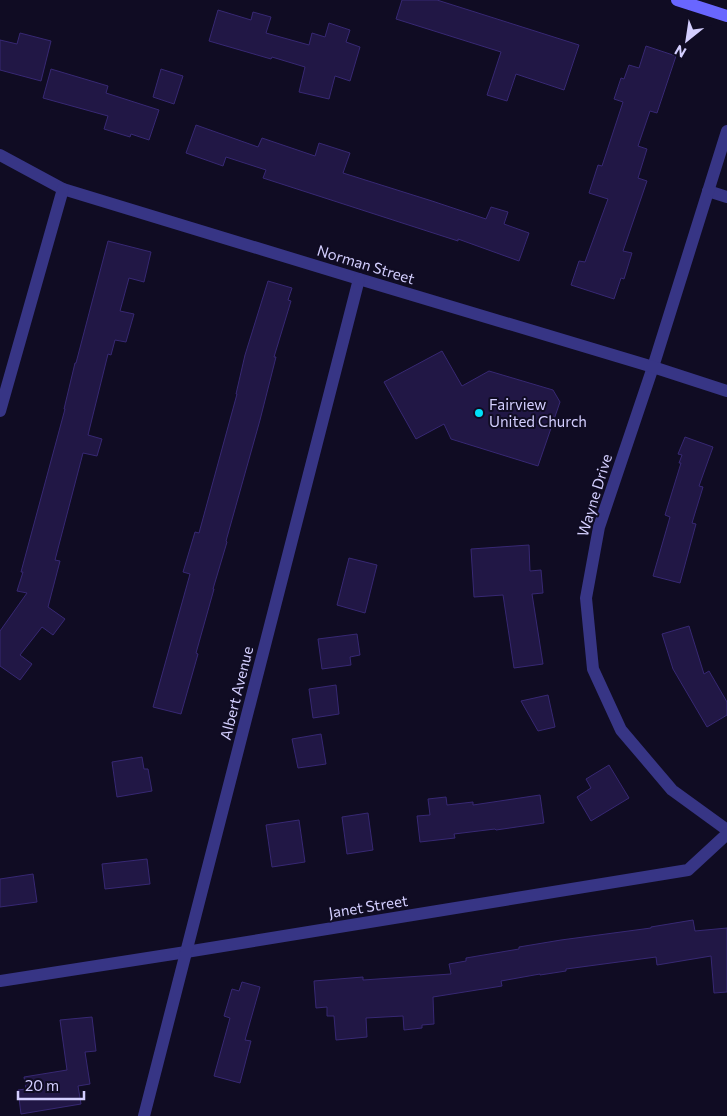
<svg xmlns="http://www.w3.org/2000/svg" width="727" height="1116" font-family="Commissioner,sans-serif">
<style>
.building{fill:#211745;stroke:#372873}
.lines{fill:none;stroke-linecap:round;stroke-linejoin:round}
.service{stroke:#373585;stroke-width:12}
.minor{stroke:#373585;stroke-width:12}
.secondary{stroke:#6966ff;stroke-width:12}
.poi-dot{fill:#00e1fa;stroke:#100c23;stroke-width:2}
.labels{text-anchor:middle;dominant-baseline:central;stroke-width:4;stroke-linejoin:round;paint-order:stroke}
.street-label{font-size:15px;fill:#d4cfff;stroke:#100c23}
.poi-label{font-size:15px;fill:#d4cfff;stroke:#100c23;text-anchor:start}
</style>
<rect width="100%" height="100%" fill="#100c23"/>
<g class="building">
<path d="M 402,0 L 437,0 L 579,45 L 564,90 L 516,74 L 507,101 L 487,95 L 501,52 L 396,19 Z"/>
<path d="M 218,10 L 251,20 L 253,12 L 271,17 L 266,33 L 309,45 L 312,33 L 325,37 L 329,23 L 350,30 L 346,42 L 360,47 L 350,81 L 335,76 L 329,99 L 299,92 L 305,67 L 272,57 L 271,59 L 209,41 Z"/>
<path d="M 20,33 L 51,41 L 41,81 L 0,70 L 0,40 L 17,44 Z"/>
<path d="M 646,46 L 676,56 L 657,113 L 650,111 L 638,146 L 647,149 L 638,178 L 647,181 L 623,251 L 632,253 L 624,279 L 621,278 L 614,299 L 571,285 L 579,261 L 585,262 L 608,199 L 589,193 L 598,165 L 602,166 L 623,102 L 614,99 L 621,78 L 624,79 L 629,65 L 639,68 Z"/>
<path d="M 51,69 L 108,86 L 106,93 L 159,110 L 149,140 L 131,134 L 130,137 L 104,129 L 108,116 L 43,98 Z"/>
<path d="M 161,69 L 183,76 L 174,104 L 153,97 Z"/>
<path d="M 196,125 L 258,147 L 262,138 L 315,156 L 319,143 L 350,153 L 343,173 L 432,201 L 486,219 L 491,207 L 508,212 L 504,224 L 529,233 L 519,261 L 458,239 L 458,241 L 263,178 L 266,170 L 226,157 L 223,166 L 186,153 Z"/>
<path d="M 108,241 L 151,252 L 144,282 L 129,278 L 120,311 L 134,314 L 126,342 L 115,340 L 111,355 L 108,354 L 88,435 L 102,439 L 97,456 L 83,453 L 55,560 L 60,561 L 48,607 L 65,619 L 53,635 L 42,627 L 20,655 L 32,664 L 20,680 L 0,666 L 0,631 L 27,593 L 17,591 L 23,572 L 21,572 L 65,409 L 64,409 L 75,363 L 76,363 Z"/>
<path d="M 268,281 L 292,288 L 288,300 L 291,301 L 274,357 L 276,357 L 260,420 L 226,541 L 227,542 L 213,589 L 214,589 L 196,653 L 198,654 L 181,714 L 153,707 L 190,574 L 183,572 L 195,532 L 199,533 L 237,394 L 236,394 L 245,355 Z"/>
<path d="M 442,351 L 462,386 L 489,371 L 553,390 L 560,402 L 538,466 L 451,439 L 444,424 L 416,439 L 384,382 Z"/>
<path d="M 685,437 L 713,447 L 699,486 L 703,487 L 692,523 L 696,524 L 680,583 L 653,576 L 670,517 L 665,515 L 681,463 L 679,463 L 682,455 L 678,454 Z"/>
<path d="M 529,545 L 530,571 L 541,570 L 543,593 L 532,594 L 543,664 L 514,668 L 503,595 L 474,597 L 471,549 Z"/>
<path d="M 349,558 L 377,565 L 365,613 L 337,605 Z"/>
<path d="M 689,626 L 704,674 L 709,671 L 727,702 L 727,715 L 707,727 L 673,669 L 662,634 Z"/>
<path d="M 357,634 L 360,655 L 350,657 L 351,665 L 322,669 L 318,639 Z"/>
<path d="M 336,685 L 339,714 L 313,718 L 309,689 Z"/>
<path d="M 548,695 L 555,727 L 538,731 L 521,701 Z"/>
<path d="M 321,734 L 326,764 L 298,768 L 292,739 Z"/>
<path d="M 142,757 L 144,769 L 148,769 L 152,791 L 117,797 L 112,762 Z"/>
<path d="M 609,765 L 629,798 L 591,821 L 577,797 L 591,788 L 586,779 Z"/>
<path d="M 540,795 L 544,823 L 496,830 L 495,829 L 454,834 L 455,838 L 420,842 L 417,816 L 430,815 L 428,799 L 446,797 L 447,805 L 473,802 L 473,805 Z"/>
<path d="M 368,813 L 373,850 L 347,854 L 342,817 Z"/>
<path d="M 299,820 L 305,862 L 272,867 L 266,825 Z"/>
<path d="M 147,859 L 150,884 L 105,889 L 102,864 Z"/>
<path d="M 33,874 L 37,902 L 0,907 L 0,879 Z"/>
<path d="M 693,920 L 695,931 L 727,928 L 727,992 L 714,993 L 711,956 L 657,965 L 656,957 L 566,969 L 566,971 L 540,975 L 540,974 L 501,981 L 502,986 L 433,997 L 434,1024 L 422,1025 L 422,1028 L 404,1030 L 403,1016 L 366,1018 L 367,1037 L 336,1040 L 334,1016 L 327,1016 L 327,1007 L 316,1008 L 314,981 L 363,977 L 363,980 L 451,974 L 449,964 L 466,961 L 466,958 L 519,949 L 519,947 L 561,940 L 651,928 L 651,927 Z"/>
<path d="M 242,982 L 260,987 L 245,1040 L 251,1041 L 240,1083 L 214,1076 L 230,1018 L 224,1016 L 232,989 L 239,991 Z"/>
<path d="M 92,1017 L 96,1051 L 85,1052 L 90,1084 L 78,1086 L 81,1104 L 21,1114 L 18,1090 L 26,1089 L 24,1077 L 67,1070 L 60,1020 Z"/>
</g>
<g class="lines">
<path class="service" d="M 708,191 L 727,197"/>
<g class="minor">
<path d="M 727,131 L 653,367 L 599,527 L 586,598 L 593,669 L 621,730 L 672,790 L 727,830"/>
<path d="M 0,155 L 63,189 L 359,279 L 653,367 L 727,391"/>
<path d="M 0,411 L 63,189"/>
<path d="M 0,981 L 186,952 L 688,870 L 727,834"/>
<path d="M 144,1116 L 359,279"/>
</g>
<path class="secondary" d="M 677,0 L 727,16"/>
</g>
<circle class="poi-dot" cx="479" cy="413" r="5"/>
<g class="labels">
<g class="street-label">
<text transform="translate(366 264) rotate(17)">Norman Street</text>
<text transform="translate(594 495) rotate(-73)">Wayne Drive</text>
<text transform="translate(236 693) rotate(-76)">Albert Avenue</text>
<text transform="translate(368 906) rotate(-9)">Janet Street</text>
</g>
<g class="poi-label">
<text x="489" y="404">Fairview<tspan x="489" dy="17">United Church</tspan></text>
</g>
</g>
<g transform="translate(687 40) rotate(210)" stroke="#100c23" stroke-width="4" paint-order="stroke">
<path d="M0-4L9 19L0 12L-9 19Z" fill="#d4cfff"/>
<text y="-8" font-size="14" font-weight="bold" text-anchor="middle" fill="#d4cfff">N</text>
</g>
<path d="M18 1091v8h66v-8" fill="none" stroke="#d4cfff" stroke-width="2.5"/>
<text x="25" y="1091" font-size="15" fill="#d4cfff" stroke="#100c23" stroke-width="4" paint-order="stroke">20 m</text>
</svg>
